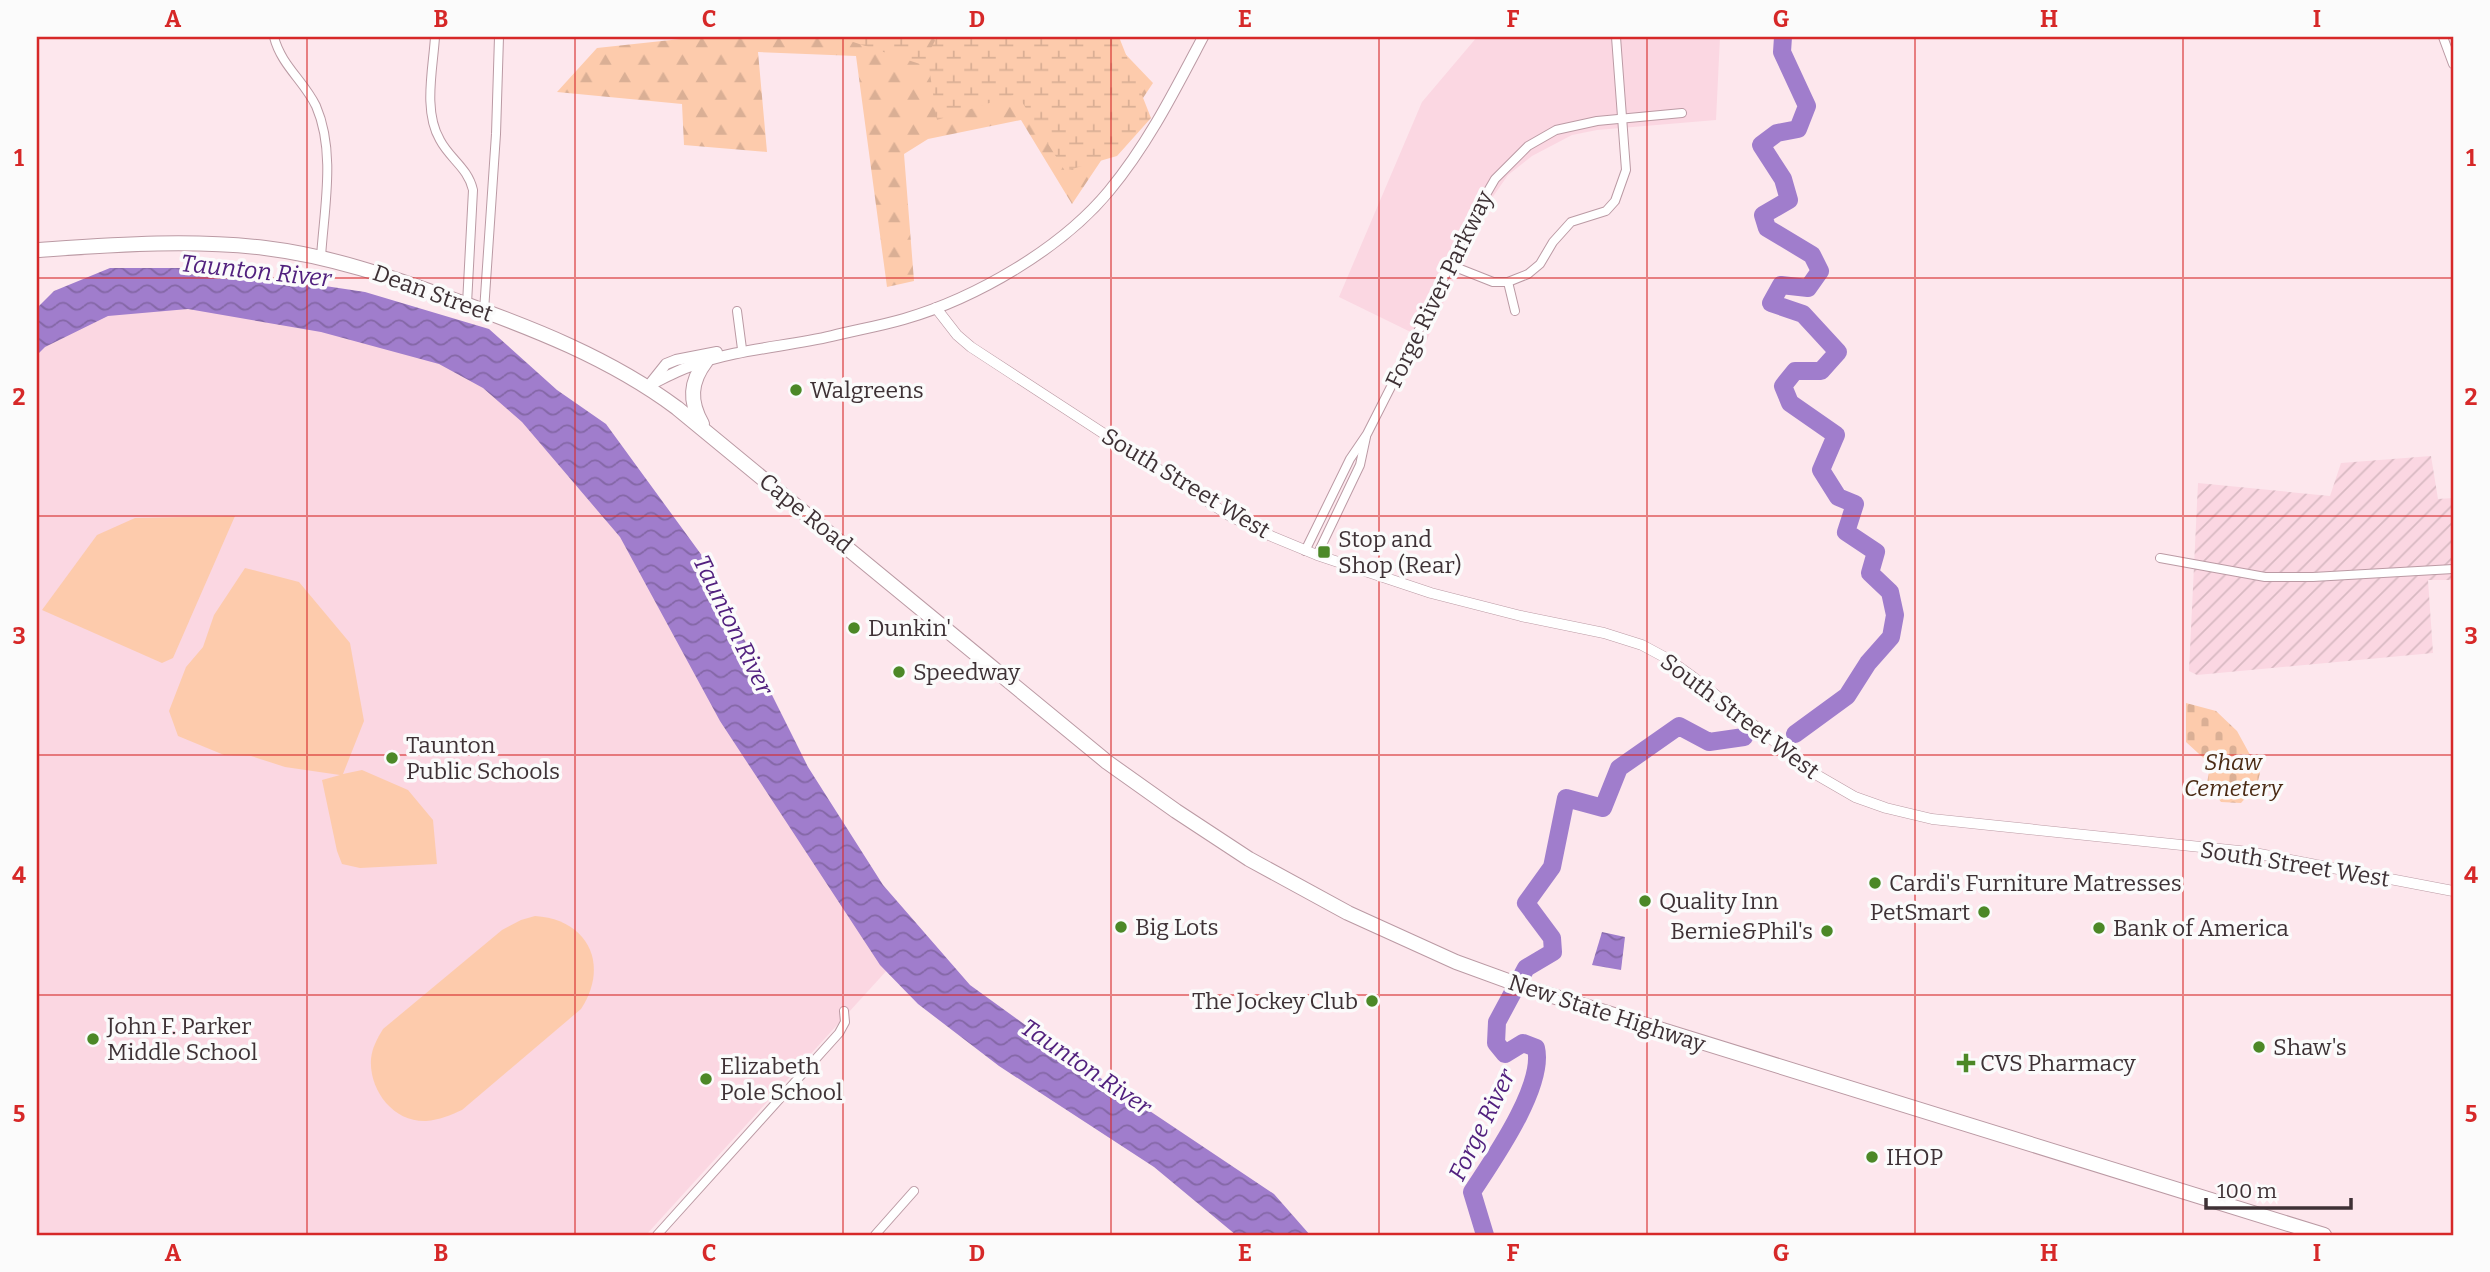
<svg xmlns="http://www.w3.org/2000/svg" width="2490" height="1272" font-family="Bitter,serif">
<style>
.built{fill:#fbd7e2}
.industrial{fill:url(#industrial-furrows)}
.forest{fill:url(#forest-firs)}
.wetland{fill:url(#wetland-marsh)}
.cemetery{fill:url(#cemetery-stones)}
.garden{fill:#fdcbac}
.water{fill:url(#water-waves)}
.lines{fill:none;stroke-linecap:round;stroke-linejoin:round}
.river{stroke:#a07dcc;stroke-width:18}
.minor-casing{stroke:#bb9aa4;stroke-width:10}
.tertiary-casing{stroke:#bb9aa4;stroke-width:11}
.secondary-casing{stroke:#bb9aa4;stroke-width:12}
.trunk-casing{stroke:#bb9aa4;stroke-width:16}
.minor{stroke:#fff;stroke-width:8}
.tertiary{stroke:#fff;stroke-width:10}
.secondary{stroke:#fff;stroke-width:10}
.trunk{stroke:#fff;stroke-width:14}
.grid{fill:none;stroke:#d62828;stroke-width:2;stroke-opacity:0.55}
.poi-dot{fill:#4c8827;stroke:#fbfbfb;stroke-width:2.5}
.labels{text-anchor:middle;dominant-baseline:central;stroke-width:7;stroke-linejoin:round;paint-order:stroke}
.street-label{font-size:23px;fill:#3e3135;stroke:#fbfbfb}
.poi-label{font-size:23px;fill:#3e3135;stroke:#fbfbfb;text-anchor:start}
.park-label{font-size:23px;font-style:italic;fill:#4a2a13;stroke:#fbfbfb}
.water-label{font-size:24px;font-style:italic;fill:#51207e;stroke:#fbfbfb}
.neatline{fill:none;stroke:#d62828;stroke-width:2.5}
.grid-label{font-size:23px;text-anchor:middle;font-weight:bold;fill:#d62828}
</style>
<defs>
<pattern id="industrial-furrows" width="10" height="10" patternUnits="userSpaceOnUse" patternTransform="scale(1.75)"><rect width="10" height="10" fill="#fbd7e2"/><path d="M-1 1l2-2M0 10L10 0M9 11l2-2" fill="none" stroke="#d8b9c2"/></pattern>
<pattern id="forest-firs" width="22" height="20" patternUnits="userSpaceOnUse" patternTransform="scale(1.75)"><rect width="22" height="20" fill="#fdcbac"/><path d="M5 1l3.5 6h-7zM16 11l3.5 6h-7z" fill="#daaf95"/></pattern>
<pattern id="wetland-marsh" width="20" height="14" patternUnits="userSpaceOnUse" patternTransform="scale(1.75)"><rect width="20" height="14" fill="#fdcbac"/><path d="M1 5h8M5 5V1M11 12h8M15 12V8" fill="none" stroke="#daaf95"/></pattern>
<pattern id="cemetery-stones" width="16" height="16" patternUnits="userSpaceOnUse" patternTransform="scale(1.75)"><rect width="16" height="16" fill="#fdcbac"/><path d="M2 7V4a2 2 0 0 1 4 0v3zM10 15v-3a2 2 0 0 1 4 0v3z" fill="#daaf95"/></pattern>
<pattern id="water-waves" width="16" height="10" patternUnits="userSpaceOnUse" patternTransform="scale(1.75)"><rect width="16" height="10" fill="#a07dcc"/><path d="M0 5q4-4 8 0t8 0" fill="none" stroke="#8467a6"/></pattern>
</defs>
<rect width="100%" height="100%" fill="#fde7ed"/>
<g class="built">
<path d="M 1477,37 L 1720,37 L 1716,120 L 1597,130 L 1572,135 L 1532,156 L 1508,175 L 1485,208 L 1427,340 L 1339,297 L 1422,102 Z"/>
<path d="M 192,303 L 295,321 L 440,358 L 510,405 L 625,535 L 889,968 L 646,1235 L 37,1235 L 37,348 L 103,314 Z"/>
</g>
<path class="industrial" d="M 2431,456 L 2438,499 L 2453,498 L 2453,580 L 2428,580 L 2433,653 L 2197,675 L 2189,671 L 2198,483 L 2330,496 L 2341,463 Z"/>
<path class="forest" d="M 699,37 L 1109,37 L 1153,83 L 1072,204 L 1021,120 L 928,139 L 904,154 L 914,281 L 887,287 L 856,56 L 758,52 L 767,152 L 684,145 L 682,104 L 557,92 L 597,48 Z"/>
<path class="wetland" d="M 838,37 L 901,37 L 929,52 L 937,37 L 1119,37 L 1151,118 L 1117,156 L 1065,171 L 1017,94 L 937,120 L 929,67 Z"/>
<path class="cemetery" d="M 2186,703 L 2216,711 L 2237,731 L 2260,773 L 2257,785 L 2241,803 L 2221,802 L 2207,784 L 2210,764 L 2186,742 Z"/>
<g class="garden">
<path d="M 235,516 L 173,658 L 162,663 L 42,610 L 97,535 L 135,518 Z"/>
<path d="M 245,568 L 299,582 L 350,643 L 364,721 L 343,774 L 362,770 L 408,790 L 433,820 L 437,864 L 360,868 L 342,864 L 337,851 L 322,780 L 340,775 L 285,767 L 251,756 L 224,755 L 178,736 L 169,711 L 186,667 L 203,647 L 214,615 Z"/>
<path d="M 535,916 C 588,919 610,965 581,1009 L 462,1110 C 451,1115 439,1120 426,1121 C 393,1122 369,1090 371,1059 C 372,1048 377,1039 383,1029 L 502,930 L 521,920 Z"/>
</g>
<g class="water">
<path d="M 110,268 L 207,268 L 365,292 L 489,329 L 557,390 L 606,424 L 703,557 L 808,767 L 883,885 L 970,985 L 1075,1061 L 1274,1194 L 1310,1235 L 1236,1235 L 1154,1167 L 999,1066 L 918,1004 L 880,965 L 720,721 L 620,537 L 522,422 L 483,388 L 439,364 L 321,332 L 188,309 L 108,316 L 45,347 L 37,355 L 37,308 L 54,291 Z"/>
<path d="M 1602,932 L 1625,937 L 1621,970 L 1592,965 Z"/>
</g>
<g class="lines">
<g class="river">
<path d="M 1783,37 L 1782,52 L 1807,106 L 1798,129 L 1777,133 L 1761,145 L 1783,179 L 1789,200 L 1763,215 L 1767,228 L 1812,255 L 1820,271 L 1808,288 L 1781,285 L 1771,303 L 1803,314 L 1838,352 L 1821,371 L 1795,371 L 1783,386 L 1790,403 L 1836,435 L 1821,470 L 1838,497 L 1855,504 L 1846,532 L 1876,552 L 1870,573 L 1890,592 L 1895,615 L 1891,637 L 1868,663 L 1847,696 L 1795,734"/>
<path d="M 1485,1235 L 1472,1192 C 1493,1160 1545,1086 1536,1048 L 1523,1043 L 1505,1054 L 1496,1043 L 1497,1022 L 1526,968 L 1553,952 L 1552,938 L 1526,903 L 1552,867 L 1566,798 L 1603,808 L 1619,768 L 1679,726 L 1709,742 L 1744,737"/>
</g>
<g class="minor-casing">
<g id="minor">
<path d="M 274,37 C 281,65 304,81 316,106 C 336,152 324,209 321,257"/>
<path d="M 435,37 C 433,69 423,111 440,140 C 450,159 468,168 473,190 L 467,304"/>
<path d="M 2443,37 L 2453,64"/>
<path d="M 1450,265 L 1493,282 L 1508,282 L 1528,274 L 1540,264 L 1553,242 L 1571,222 L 1606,211 L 1615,201 L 1626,170 L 1616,37"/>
<path d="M 1508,282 L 1515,311"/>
<path d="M 484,311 L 496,134 L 499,37"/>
<path d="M 737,311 L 742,349"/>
<path d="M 1305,551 L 1350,459 L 1367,434 L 1402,365 L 1473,217 L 1495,179 L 1528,146 L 1556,130 L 1597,121 L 1682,113"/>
<path d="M 1317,555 L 1360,465 L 1366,437"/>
<path d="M 2160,558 L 2265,577 L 2313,577 L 2453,569"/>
<path d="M 657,1235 L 839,1033 L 845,1022 L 844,1011"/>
<path d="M 875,1235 L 914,1191"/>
</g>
</g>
<g class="tertiary-casing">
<path id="tertiary" d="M 936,308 L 957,335 L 971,347 L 1230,516 L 1271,536 L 1317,555 L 1431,593 L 1521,616 L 1604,633 L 1642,645 L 1668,659 L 1693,677 L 1817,775 L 1855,797 L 1886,808 L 1932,819 L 2249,852 L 2453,891"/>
</g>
<g class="secondary-casing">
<g id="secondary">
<path d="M 650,384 L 666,364 L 676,360 L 717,352"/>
<path d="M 648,386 C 662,379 676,371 691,366 C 736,349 785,347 832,336 C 856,330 880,326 904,319 C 976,298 1061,249 1109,191 C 1148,144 1175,90 1203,37"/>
</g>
</g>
<g class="trunk-casing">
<g id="trunk">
<path d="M 37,250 C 112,245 189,239 265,248 C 331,256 391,277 454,300 C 532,328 610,358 677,408 L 1107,762 L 1176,811 L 1249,859 L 1348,913 L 1456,962 L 1530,989 L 2324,1235"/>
<path d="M 702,424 C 689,401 690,382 706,361"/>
</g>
</g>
<use href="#minor" class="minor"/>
<use href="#tertiary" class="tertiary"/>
<use href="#secondary" class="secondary"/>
<use href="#trunk" class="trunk"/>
</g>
<path class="grid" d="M 307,37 L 307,1235M 575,37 L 575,1235M 843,37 L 843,1235M 1111,37 L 1111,1235M 1379,37 L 1379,1235M 1647,37 L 1647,1235M 1915,37 L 1915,1235M 2183,37 L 2183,1235M 37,278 L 2453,278M 37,516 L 2453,516M 37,755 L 2453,755M 37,995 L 2453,995"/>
<g class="poi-dot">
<circle cx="796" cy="390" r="7"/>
<rect x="1317" y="545" width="14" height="14" rx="3.5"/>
<circle cx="854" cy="628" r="7"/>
<circle cx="899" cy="672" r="7"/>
<circle cx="392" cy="758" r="7"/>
<circle cx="1875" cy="883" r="7"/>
<circle cx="1645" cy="901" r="7"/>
<circle cx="1984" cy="912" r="7"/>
<circle cx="1121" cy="927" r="7"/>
<circle cx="2099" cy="928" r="7"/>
<circle cx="1827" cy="931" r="7"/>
<circle cx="1372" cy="1001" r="7"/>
<circle cx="93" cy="1039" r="7"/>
<circle cx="2259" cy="1047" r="7"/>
<path d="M1962.5 1052.5h7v7h7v7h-7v7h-7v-7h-7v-7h7z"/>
<circle cx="706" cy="1079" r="7"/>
<circle cx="1872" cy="1157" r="7"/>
</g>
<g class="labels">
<g class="street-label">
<text transform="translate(1439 289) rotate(-64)">Forge River Parkway</text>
<text transform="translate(433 293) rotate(20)">Dean Street</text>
<text transform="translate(1186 483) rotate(31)">South Street West</text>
<text transform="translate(806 513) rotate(39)">Cape Road</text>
<text transform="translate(1740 716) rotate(37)">South Street West</text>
<text transform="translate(2295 864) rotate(9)">South Street West</text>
<text transform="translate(1607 1013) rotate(18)">New State Highway</text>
</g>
<g class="poi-label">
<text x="810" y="390">Walgreens</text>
<text x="1338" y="539">Stop and<tspan x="1338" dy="26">Shop (Rear)</tspan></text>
<text x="868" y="628">Dunkin'</text>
<text x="913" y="672">Speedway</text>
<text x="406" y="745">Taunton<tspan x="406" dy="26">Public Schools</tspan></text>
<text x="1889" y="883">Cardi's Furniture Matresses</text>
<text x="1659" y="901">Quality Inn</text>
<text x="1970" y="912" text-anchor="end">PetSmart</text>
<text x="1135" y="927">Big Lots</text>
<text x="2113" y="928">Bank of America</text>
<text x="1813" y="931" text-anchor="end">Bernie&amp;Phil's</text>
<text x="1358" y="1001" text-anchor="end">The Jockey Club</text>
<text x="107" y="1026">John F. Parker<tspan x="107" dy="26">Middle School</tspan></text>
<text x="2273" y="1047">Shaw's</text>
<text x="1980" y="1063">CVS Pharmacy</text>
<text x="720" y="1066">Elizabeth<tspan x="720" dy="26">Pole School</tspan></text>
<text x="1886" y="1157">IHOP</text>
</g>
<g class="park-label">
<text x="2233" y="762">Shaw<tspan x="2233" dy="26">Cemetery</tspan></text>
</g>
<g class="water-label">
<text transform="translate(256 271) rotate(6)">Taunton River</text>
<text transform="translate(733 625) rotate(64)">Taunton River</text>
<text transform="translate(1086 1067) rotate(34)">Taunton River</text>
<text transform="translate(1482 1125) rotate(-64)">Forge River</text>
</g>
</g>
<rect width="2490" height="1272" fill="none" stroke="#fbfbfb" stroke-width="77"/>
<path d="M2206 1198v10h145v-10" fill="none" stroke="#3e3135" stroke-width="3.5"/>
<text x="2217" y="1198" font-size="21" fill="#3e3135" stroke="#fbfbfb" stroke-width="5" paint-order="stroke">100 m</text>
<rect x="38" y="38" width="2414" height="1196" class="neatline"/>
<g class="grid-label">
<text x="173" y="27">A</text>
<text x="441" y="27">B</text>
<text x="709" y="27">C</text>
<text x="977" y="27">D</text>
<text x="1245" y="27">E</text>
<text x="1513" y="27">F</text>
<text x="1781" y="27">G</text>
<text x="2049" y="27">H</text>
<text x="2317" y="27">I</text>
<text x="19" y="166">1</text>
<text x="2471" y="166">1</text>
<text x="19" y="405">2</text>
<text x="2471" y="405">2</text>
<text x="19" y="644">3</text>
<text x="2471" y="644">3</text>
<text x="19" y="883">4</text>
<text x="2471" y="883">4</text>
<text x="19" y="1122">5</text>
<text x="2471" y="1122">5</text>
<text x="173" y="1261">A</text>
<text x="441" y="1261">B</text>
<text x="709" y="1261">C</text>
<text x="977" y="1261">D</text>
<text x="1245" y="1261">E</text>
<text x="1513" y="1261">F</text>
<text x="1781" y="1261">G</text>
<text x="2049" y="1261">H</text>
<text x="2317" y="1261">I</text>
</g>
</svg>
